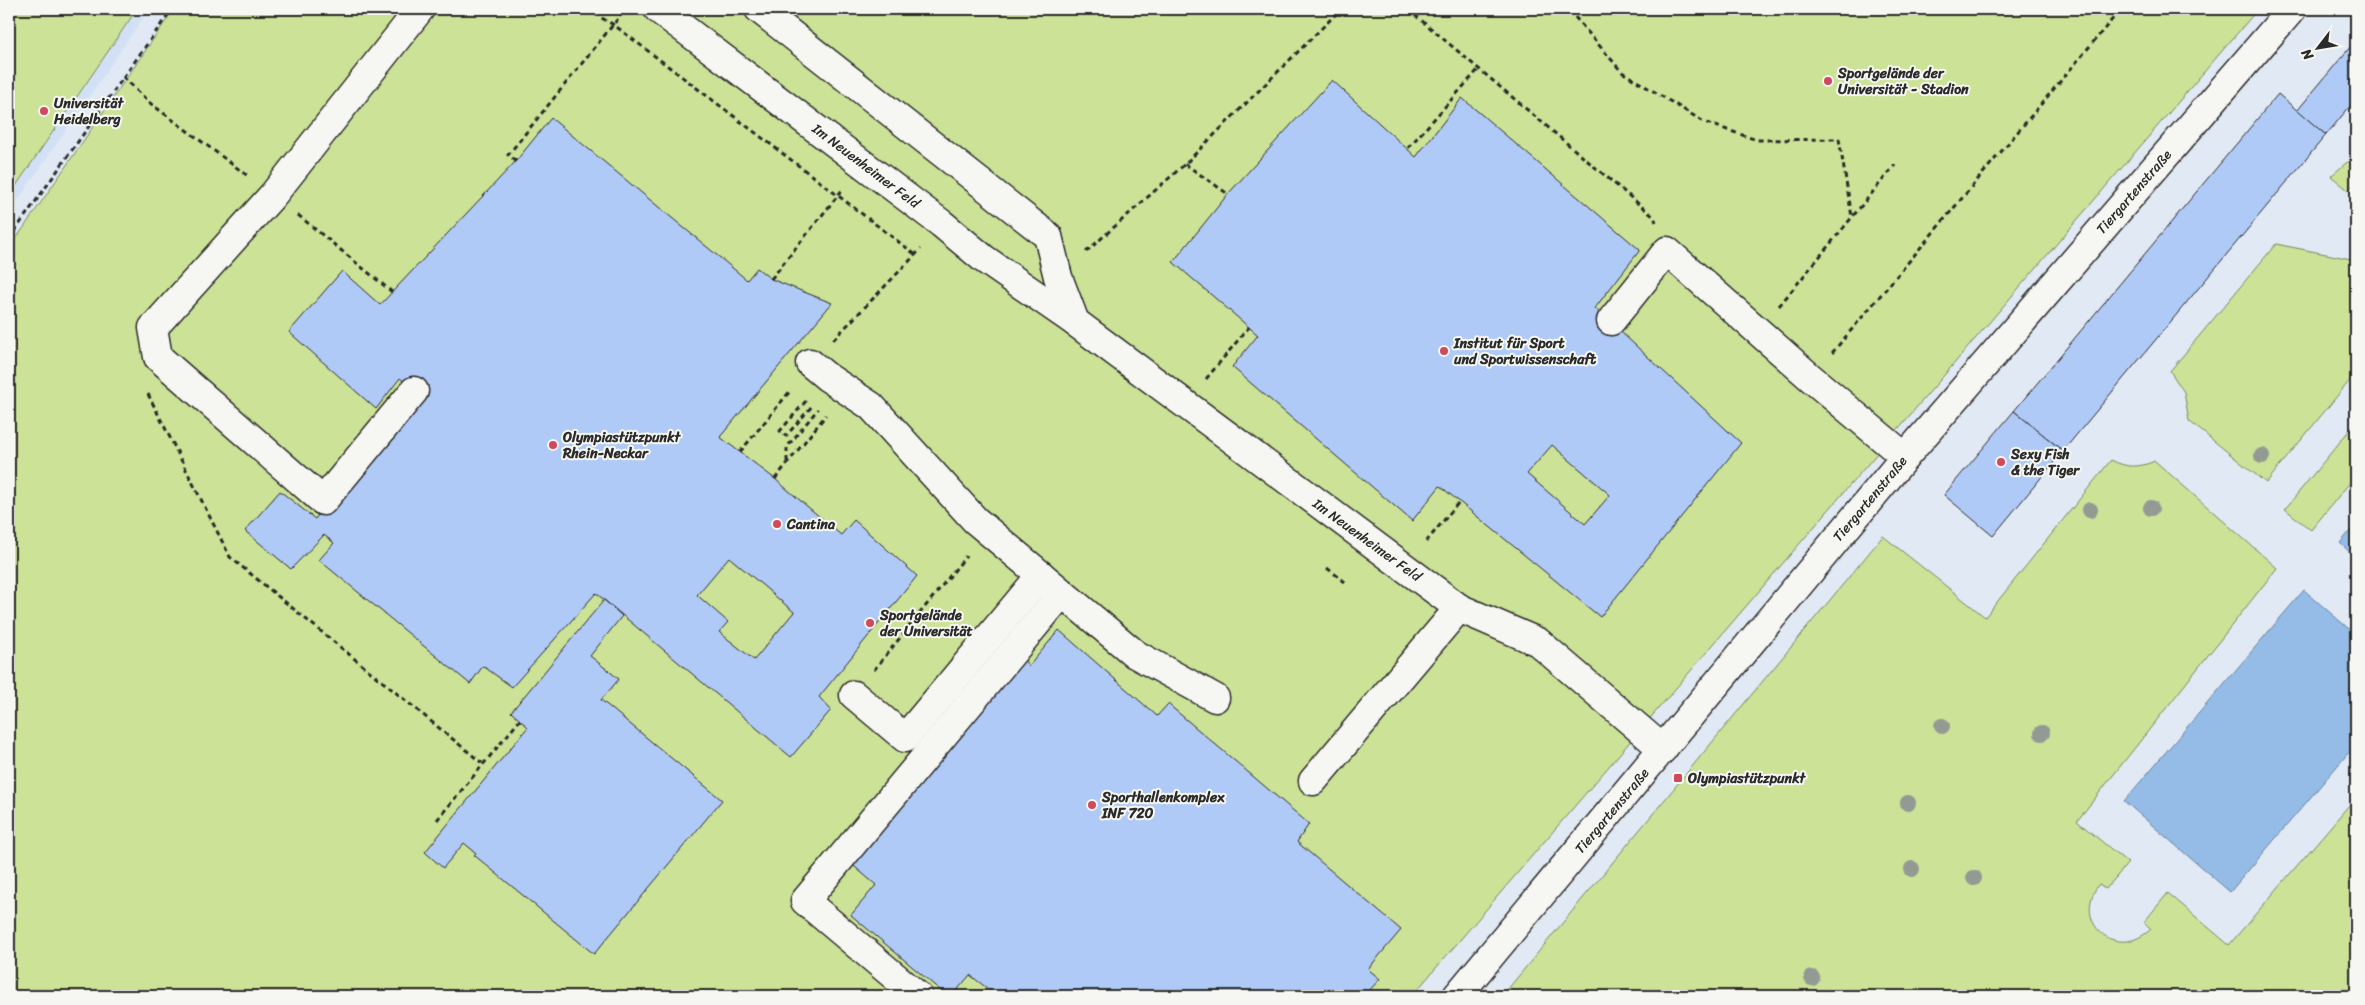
<svg xmlns="http://www.w3.org/2000/svg" width="2365" height="1005" font-family="Sriracha,sans-serif">
<style>
.built{fill:#d2e0f5}
.green{fill:#cbe297;stroke:#7b8661}
.water{fill:#94bce7;stroke:#6a829c}
.building{fill:#b0caf8;stroke:#2b2b2b;fill-rule:evenodd}
.lines{fill:none;stroke-linecap:round;stroke-linejoin:round}
.minor-casing{stroke:#2b2b2b;stroke-width:31}
.path{stroke:#2b2b2b;stroke-width:3;stroke-dasharray:5 4;stroke-linecap:butt}
.minor{stroke:#f6f6f2;stroke-width:28}
.tree{fill:#939a94}
.poi-dot{fill:#d1495b;stroke:#f6f6f2;stroke-width:2}
.labels{text-anchor:middle;dominant-baseline:central;stroke-width:4;stroke-linejoin:round;paint-order:stroke}
.poi-label{font-size:14px;font-weight:bold;fill:#2b2b2b;stroke:#f6f6f2;text-anchor:start}
.street-label{font-size:14px;fill:#2b2b2b;stroke:#f6f6f2}
</style>
<rect width="100%" height="100%" fill="#e1e9f4"/>
<filter id="ink" filterUnits="userSpaceOnUse"><feTurbulence type="fractalNoise" baseFrequency=".02" numOctaves="2"/><feDisplacementMap in="SourceGraphic" scale="10" xChannelSelector="R" yChannelSelector="G"/><feConvolveMatrix kernelMatrix="1 2 1 2 8 2 1 2 1" color-interpolation-filters="sRGB"/></filter>
<g filter="url(#ink)">
<path class="built" d="M 9,9 L 149,9 L 9,213 Z"/>
<g class="green">
<path d="M 9,9 L 137,9 L 9,196 Z"/>
<path d="M 174,9 L 2258,9 L 1412,996 L 9,996 L 9,249 Z"/>
<path d="M 2356,158 L 2356,182 L 2348,190 L 2331,176 L 2346,163 Z"/>
<path d="M 2276,244 L 2356,260 L 2356,373 L 2266,483 L 2189,421 L 2184,392 L 2170,371 Z"/>
<path d="M 2356,422 L 2356,475 L 2311,530 L 2285,509 Z"/>
<path d="M 2111,460 C 2127,468 2138,468 2155,461 L 2277,568 L 2077,821 L 2128,863 L 2106,889 L 2099,884 C 2071,922 2116,962 2151,929 L 2144,922 L 2168,893 L 2229,945 L 2356,797 L 2356,996 L 1502,996 L 1883,536 L 1985,617 Z"/>
</g>
<g class="water">
<path d="M 2356,524 L 2356,558 L 2340,543 Z"/>
<path d="M 2304,590 L 2356,635 L 2356,744 L 2230,892 L 2124,801 Z"/>
</g>
<g class="building">
<path d="M 2356,40 L 2356,99 L 2326,135 L 2297,111 Z"/>
<path d="M 1332,80 L 1416,157 L 1462,98 L 1640,250 L 1595,308 L 1741,443 L 1600,617 L 1440,486 L 1412,521 L 1232,367 L 1258,335 L 1173,262 L 1228,194 ZM 1552,445 L 1610,495 L 1585,524 L 1527,474 Z"/>
<path d="M 2278,94 L 2326,135 L 2063,451 L 2014,411 Z"/>
<path d="M 551,118 L 747,280 L 757,268 L 771,279 L 832,303 L 720,437 L 775,479 L 841,535 L 854,520 L 917,576 L 819,697 L 831,710 L 791,757 L 596,593 L 512,687 L 483,666 L 470,684 L 319,560 L 334,543 L 324,535 L 291,569 L 245,531 L 280,491 L 315,519 L 418,394 L 400,378 L 376,409 L 289,332 L 342,271 L 380,305 L 516,161 ZM 729,557 L 794,612 L 754,660 L 719,632 L 728,622 L 697,595 Z"/>
<path d="M 2014,411 L 2063,451 L 1993,536 L 1944,495 Z"/>
<path d="M 604,600 L 622,616 L 590,656 L 619,679 L 601,700 L 722,800 L 594,954 L 474,855 L 476,853 L 464,843 L 443,868 L 425,852 L 528,727 L 511,712 Z"/>
<path d="M 1059,630 L 1157,716 L 1168,704 L 1309,824 L 1297,842 L 1401,930 L 1368,969 L 1380,979 L 1364,996 L 997,996 L 970,975 L 952,996 L 947,996 L 851,915 L 876,885 L 848,861 L 1023,659 L 1029,666 Z"/>
</g>
<g class="lines">
<g class="minor-casing">
<g id="minor">
<path d="M 658,9 L 942,224 L 984,259 L 1075,322 L 1058,277 L 1048,236 L 759,9"/>
<path d="M 1611,321 L 1667,251 L 1811,378 L 1905,457"/>
<path d="M 1075,322 L 1459,608 L 1538,642 L 1663,749"/>
<path d="M 810,363 L 827,377 L 871,406 L 975,520 L 1135,654 L 1215,698"/>
<path d="M 414,391 L 323,501 L 158,357 L 153,328 L 273,195 L 420,9"/>
<path d="M 854,695 L 905,738 L 1041,575"/>
<path d="M 1313,781 L 1459,608"/>
<path d="M 918,996 L 805,901 L 1062,593"/>
<path d="M 1457,996 L 1905,457 L 2292,9"/>
</g>
</g>
<g class="path">
<path d="M 586,9 L 614,25 L 916,255"/>
<path d="M 1408,9 L 1654,217 L 1656,222"/>
<path d="M 1571,9 L 1574,16 L 1622,72 L 1704,122 L 1757,140 L 1839,139 L 1852,217"/>
<path d="M 123,77 L 150,103 L 248,176"/>
<path d="M 1408,148 L 1478,70"/>
<path d="M 516,161 L 508,155 L 625,10"/>
<path d="M 1185,164 L 1228,194"/>
<path d="M 298,215 L 392,292"/>
<path d="M 9,239 L 172,9"/>
<path d="M 1086,252 L 1185,164 L 1341,9"/>
<path d="M 771,279 L 843,189"/>
<path d="M 1779,306 L 1895,165"/>
<path d="M 833,340 L 921,249"/>
<path d="M 1832,353 L 2121,9"/>
<path d="M 1206,379 L 1249,327"/>
<path d="M 148,394 L 230,557 L 482,763"/>
<path d="M 806,401 L 780,431 L 786,436 L 812,406"/>
<path d="M 740,452 L 791,390"/>
<path d="M 787,462 L 787,447 L 818,409"/>
<path d="M 775,479 L 826,415"/>
<path d="M 1426,542 L 1459,502"/>
<path d="M 1327,568 L 1345,582"/>
<path d="M 874,670 L 966,556"/>
<path d="M 437,820 L 520,720"/>
</g>
<use href="#minor" class="minor"/>
</g>
<g class="tree">
<circle cx="2262" cy="456" r="8"/>
<circle cx="2151" cy="508" r="8"/>
<circle cx="2090" cy="510" r="8"/>
<circle cx="1942" cy="726" r="8"/>
<circle cx="2042" cy="733" r="8"/>
<circle cx="1908" cy="803" r="8"/>
<circle cx="1912" cy="869" r="8"/>
<circle cx="1974" cy="878" r="8"/>
<circle cx="1812" cy="978" r="8"/>
</g>
</g>
<g class="poi-dot">
<circle cx="1828" cy="81" r="5"/>
<circle cx="44" cy="111" r="5"/>
<circle cx="1444" cy="351" r="5"/>
<circle cx="553" cy="445" r="5"/>
<circle cx="2001" cy="462" r="5"/>
<circle cx="777" cy="524" r="5"/>
<circle cx="870" cy="623" r="5"/>
<rect x="1673" y="773" width="10" height="10" rx="2.5"/>
<circle cx="1092" cy="805" r="5"/>
</g>
<g class="labels">
<g class="poi-label">
<text x="1838" y="73">Sportgelände der<tspan x="1838" dy="16">Universität - Stadion</tspan></text>
<text x="54" y="103">Universität<tspan x="54" dy="16">Heidelberg</tspan></text>
<text x="1454" y="343">Institut für Sport<tspan x="1454" dy="16">und Sportwissenschaft</tspan></text>
<text x="563" y="437">Olympiastützpunkt<tspan x="563" dy="16">Rhein-Neckar</tspan></text>
<text x="2011" y="454">Sexy Fish<tspan x="2011" dy="16">&amp; the Tiger</tspan></text>
<text x="787" y="524">Cantina</text>
<text x="880" y="615">Sportgelände<tspan x="880" dy="16">der Universität</tspan></text>
<text x="1688" y="778">Olympiastützpunkt</text>
<text x="1102" y="797">Sporthallenkomplex<tspan x="1102" dy="16">INF 720</tspan></text>
</g>
<g class="street-label">
<text transform="translate(866 166) rotate(37)">Im Neuenheimer Feld</text>
<text transform="translate(2134 192) rotate(-49)">Tiergartenstraße</text>
<text transform="translate(1870 499) rotate(-50)">Tiergartenstraße</text>
<text transform="translate(1367 540) rotate(36)">Im Neuenheimer Feld</text>
<text transform="translate(1612 811) rotate(-50)">Tiergartenstraße</text>
</g>
</g>
<rect width="2365" height="1005" fill="none" stroke="#f6f6f2" stroke-width="30"/>
<rect x="15" y="15" width="2335" height="975" fill="none" stroke="#2b2b2b" stroke-width="2" filter="url(#ink)"/>
<g transform="translate(2318 48) rotate(239)" stroke="#f6f6f2" stroke-width="4" paint-order="stroke">
<path d="M0-4L9 19L0 12L-9 19Z" fill="#2b2b2b"/>
<text y="-8" font-size="14" font-weight="bold" text-anchor="middle" fill="#2b2b2b">N</text>
</g>
</svg>
